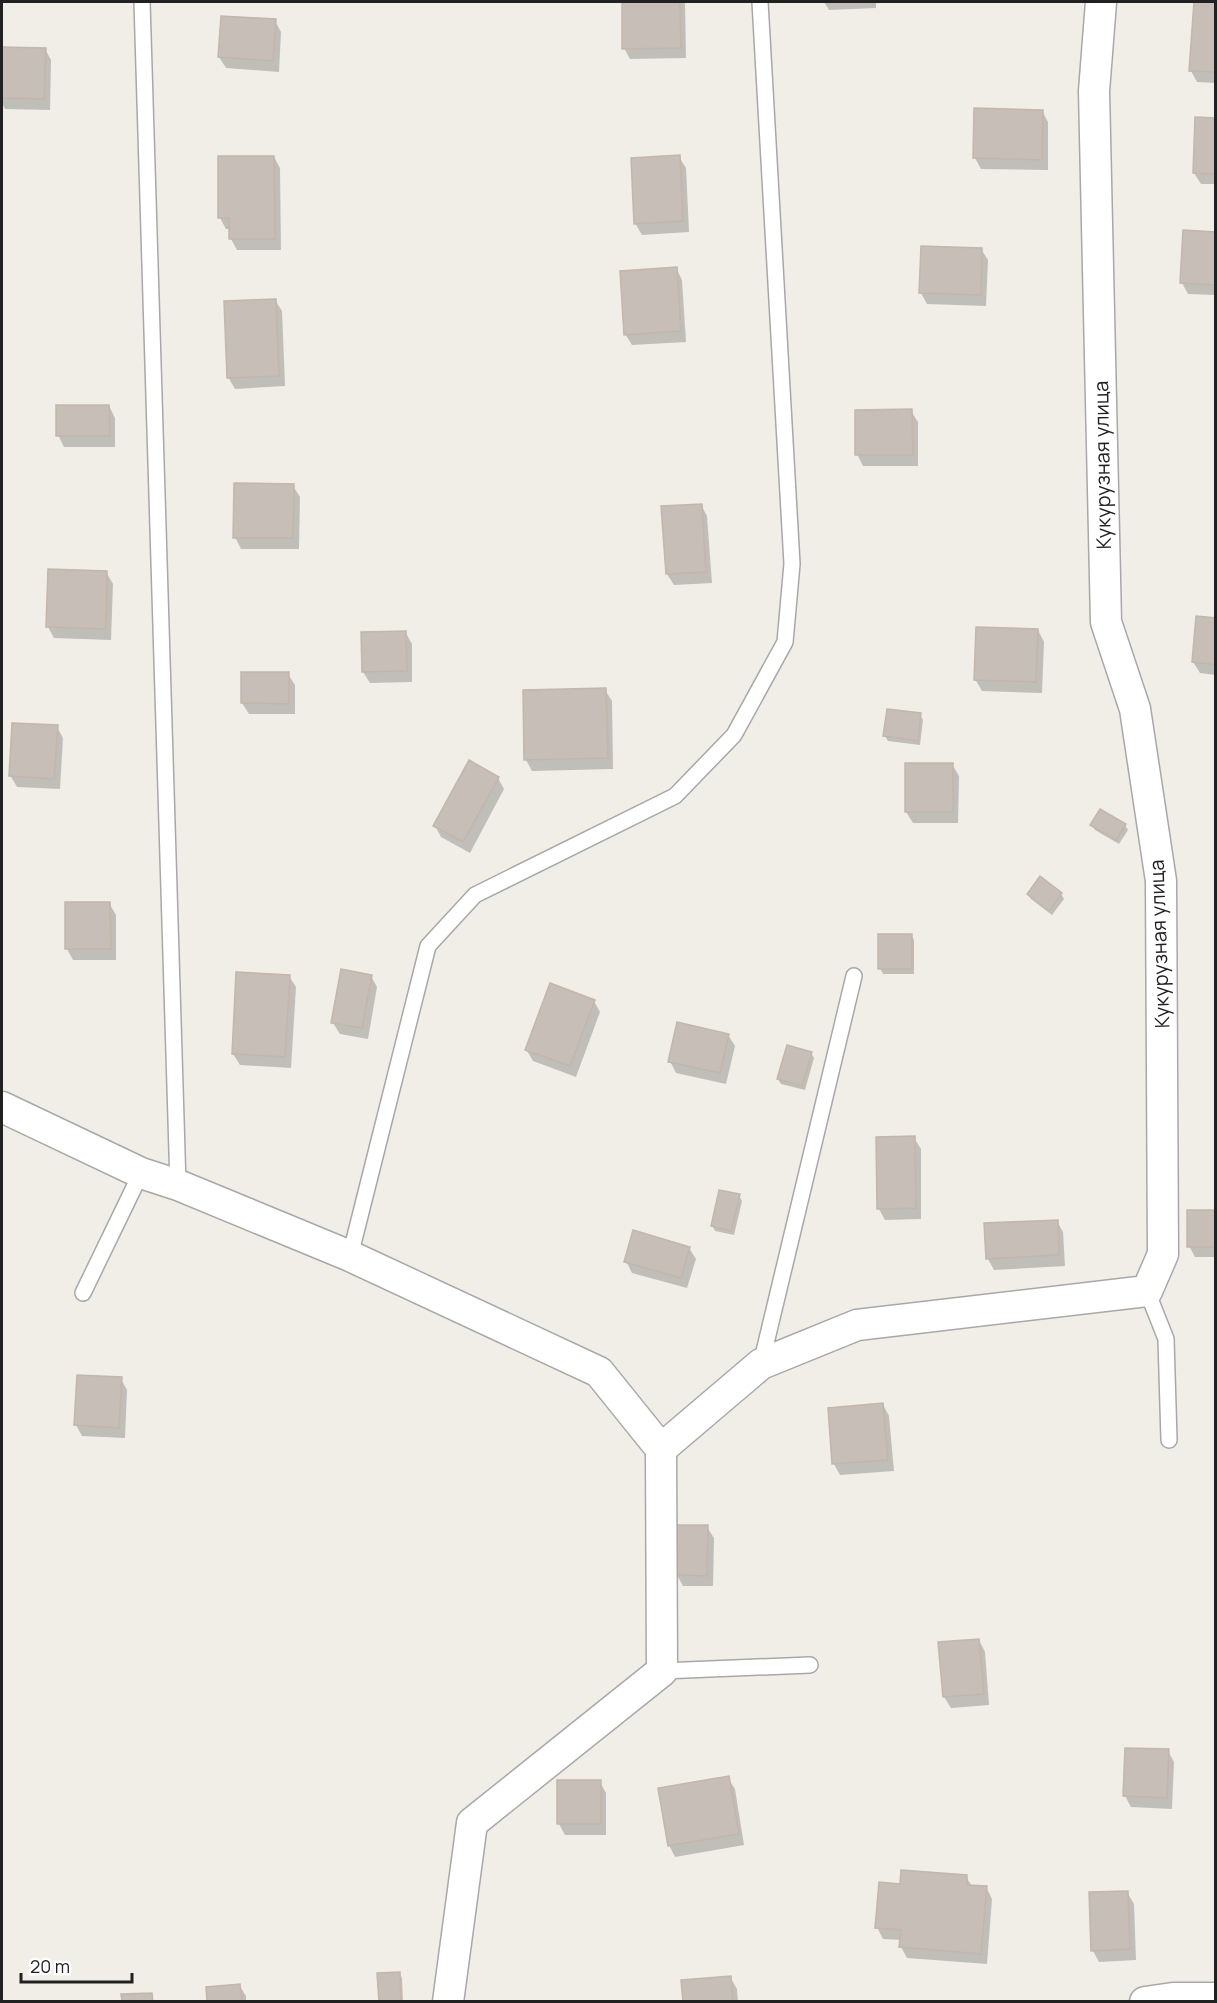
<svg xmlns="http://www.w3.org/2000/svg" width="1217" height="2003" font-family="Manrope,sans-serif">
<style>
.shadow{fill:#0003}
.building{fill:#c6beb7;stroke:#c3b6aa;stroke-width:1.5}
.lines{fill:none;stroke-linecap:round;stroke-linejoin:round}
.service-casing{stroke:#a8a8a8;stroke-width:18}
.minor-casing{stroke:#a8a8a8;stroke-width:33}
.service{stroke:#fff;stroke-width:15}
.minor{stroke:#fff;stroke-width:30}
.labels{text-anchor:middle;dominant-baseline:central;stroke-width:4.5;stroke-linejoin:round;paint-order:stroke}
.street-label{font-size:20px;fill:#212121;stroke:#fff}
</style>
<rect width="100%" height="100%" fill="#f1eee8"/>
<g class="shadow">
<path d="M 623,2 L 685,2 L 686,58 L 630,59 L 624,48 Z"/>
<path d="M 824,2 L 876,2 L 876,8 L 829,10 Z"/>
<path d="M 1195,2 L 1216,2 L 1216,83 L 1197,82 L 1191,71 Z"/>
<path d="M 275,21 L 281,32 L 279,72 L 226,68 L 219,57 Z"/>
<path d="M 2,49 L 45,49 L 51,60 L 50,110 L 5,109 L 2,103 Z"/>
<path d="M 1042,111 L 1048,122 L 1048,170 L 981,169 L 975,158 Z"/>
<path d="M 1216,119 L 1216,184 L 1201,184 L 1194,173 Z"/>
<path d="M 274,157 L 280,168 L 281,250 L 237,250 L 231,239 L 231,229 L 226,229 L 220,218 Z"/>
<path d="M 679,157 L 686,168 L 689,232 L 642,235 L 635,223 Z"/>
<path d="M 1216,233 L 1216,295 L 1188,294 L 1182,283 Z"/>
<path d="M 981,249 L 988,260 L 986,306 L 927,304 L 921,293 Z"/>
<path d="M 676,268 L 682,280 L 686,342 L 632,345 L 625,334 Z"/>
<path d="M 275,300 L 282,311 L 285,386 L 235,389 L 228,377 Z"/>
<path d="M 109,406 L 115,418 L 115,447 L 64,447 L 58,435 Z"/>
<path d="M 911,411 L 918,422 L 918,466 L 863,466 L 857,454 Z"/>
<path d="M 293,486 L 300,497 L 299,549 L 241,549 L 235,537 Z"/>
<path d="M 701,505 L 707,516 L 712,583 L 674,585 L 667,574 Z"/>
<path d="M 106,572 L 113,584 L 111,640 L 54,638 L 48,627 Z"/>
<path d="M 1216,619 L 1216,675 L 1200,673 L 1193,662 Z"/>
<path d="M 1038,630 L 1044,642 L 1042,693 L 982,691 L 975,679 Z"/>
<path d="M 406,633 L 412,644 L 412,682 L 370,683 L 363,672 Z"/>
<path d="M 242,673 L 288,674 L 295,685 L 295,714 L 249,714 L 242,703 Z"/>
<path d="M 605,690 L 612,701 L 613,769 L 532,771 L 526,760 Z"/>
<path d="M 920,715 L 923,720 L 920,745 L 888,741 L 885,736 Z"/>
<path d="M 57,727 L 63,738 L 60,789 L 17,787 L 10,775 Z"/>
<path d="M 952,764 L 959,776 L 958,823 L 913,823 L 906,812 Z"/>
<path d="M 498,778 L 504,789 L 470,853 L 441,837 L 435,826 Z"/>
<path d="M 1092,825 L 1125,825 L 1128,830 L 1119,844 L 1095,830 Z"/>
<path d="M 1028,894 L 1061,894 L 1064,899 L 1052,915 L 1031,899 Z"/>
<path d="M 109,903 L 116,915 L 116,960 L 73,960 L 67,949 Z"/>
<path d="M 911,935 L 914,940 L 914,974 L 883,974 L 880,968 Z"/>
<path d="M 289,976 L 296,987 L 291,1068 L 240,1065 L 233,1054 Z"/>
<path d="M 371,976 L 377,987 L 368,1039 L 340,1034 L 333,1023 Z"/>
<path d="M 594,1001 L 600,1012 L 576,1077 L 533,1061 L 526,1049 Z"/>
<path d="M 728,1035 L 735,1046 L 726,1084 L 676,1073 L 670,1061 Z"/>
<path d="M 811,1053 L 814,1058 L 805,1090 L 781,1084 L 778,1079 Z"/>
<path d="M 914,1138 L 921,1149 L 921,1219 L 885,1220 L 879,1209 Z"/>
<path d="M 739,1196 L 742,1201 L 734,1235 L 715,1231 L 712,1225 Z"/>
<path d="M 1216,1212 L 1216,1257 L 1195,1257 L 1189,1246 Z"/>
<path d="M 1057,1221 L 1063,1232 L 1065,1266 L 994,1270 L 988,1259 Z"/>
<path d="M 689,1248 L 696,1259 L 687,1288 L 632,1273 L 626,1261 Z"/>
<path d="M 121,1379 L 127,1390 L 125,1438 L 82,1436 L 76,1425 Z"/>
<path d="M 883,1405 L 889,1416 L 894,1471 L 840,1475 L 834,1464 Z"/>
<path d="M 707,1527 L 714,1538 L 713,1586 L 683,1586 L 677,1575 Z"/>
<path d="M 979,1640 L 985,1652 L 989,1705 L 951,1708 L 944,1697 L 940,1643 Z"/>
<path d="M 1168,1751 L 1174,1762 L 1172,1809 L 1131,1807 L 1125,1796 Z"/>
<path d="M 728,1778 L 735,1789 L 744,1845 L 675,1857 L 669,1845 Z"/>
<path d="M 600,1782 L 606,1793 L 606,1835 L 565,1835 L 559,1824 Z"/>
<path d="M 966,1877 L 972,1886 L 986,1887 L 992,1899 L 987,1964 L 907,1958 L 901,1947 L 902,1940 L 883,1939 L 877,1927 L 901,1885 Z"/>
<path d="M 1127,1892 L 1134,1904 L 1136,1960 L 1099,1962 L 1093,1951 Z"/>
<path d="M 399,1973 L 402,1978 L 403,2002 L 380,2002 Z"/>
<path d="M 730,1977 L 737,1989 L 738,2002 L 684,2002 Z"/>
<path d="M 239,1985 L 246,1996 L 246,2002 L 209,2002 Z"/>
</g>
<g class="building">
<path d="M 622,2 L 680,2 L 681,48 L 622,49 Z"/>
<path d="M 1194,2 L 1216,2 L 1216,72 L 1189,71 Z"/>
<path d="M 221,16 L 276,19 L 273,61 L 218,57 Z"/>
<path d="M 2,47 L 46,48 L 44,99 L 2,98 Z"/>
<path d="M 974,108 L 1043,110 L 1042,160 L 973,158 Z"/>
<path d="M 1195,117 L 1216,118 L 1216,174 L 1193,173 Z"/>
<path d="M 680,155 L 683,221 L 634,224 L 631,158 Z"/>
<path d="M 218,156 L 274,156 L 275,239 L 229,239 L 229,218 L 218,218 Z"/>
<path d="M 1183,230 L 1216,232 L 1216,285 L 1180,283 Z"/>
<path d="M 921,246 L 982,248 L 981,295 L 919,293 Z"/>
<path d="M 677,267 L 681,331 L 624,335 L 620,271 Z"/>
<path d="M 276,299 L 279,376 L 227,378 L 224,301 Z"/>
<path d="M 56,405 L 109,405 L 110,436 L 56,436 Z"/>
<path d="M 912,409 L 913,455 L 855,455 L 855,410 Z"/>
<path d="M 234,483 L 294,484 L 293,538 L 233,538 Z"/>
<path d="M 702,504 L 706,572 L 666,574 L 661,506 Z"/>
<path d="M 48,569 L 107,571 L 106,629 L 46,627 Z"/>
<path d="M 1196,616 L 1216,618 L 1216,665 L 1192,662 Z"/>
<path d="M 976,627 L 1038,629 L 1036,682 L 974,680 Z"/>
<path d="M 406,631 L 407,671 L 362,672 L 361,632 Z"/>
<path d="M 241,672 L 289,672 L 289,704 L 241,703 Z"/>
<path d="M 606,688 L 608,758 L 524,760 L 523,690 Z"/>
<path d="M 887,709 L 921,713 L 918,741 L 883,736 Z"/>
<path d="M 12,723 L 58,725 L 54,779 L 9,776 Z"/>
<path d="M 469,760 L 499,777 L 463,842 L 433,826 Z"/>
<rect x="905" y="763" width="48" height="49"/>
<path d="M 1100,809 L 1126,824 L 1116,840 L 1090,825 Z"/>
<path d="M 1040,876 L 1062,893 L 1049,911 L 1027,894 Z"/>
<path d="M 65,902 L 110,902 L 111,949 L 65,949 Z"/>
<rect x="878" y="934" width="34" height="35"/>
<path d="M 341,969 L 372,975 L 362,1028 L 331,1023 Z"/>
<path d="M 236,972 L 290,975 L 285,1057 L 232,1054 Z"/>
<path d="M 550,983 L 595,1000 L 570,1066 L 525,1050 Z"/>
<path d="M 677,1022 L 729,1034 L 720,1073 L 668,1062 Z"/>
<path d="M 787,1045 L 812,1052 L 802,1086 L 777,1079 Z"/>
<path d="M 915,1136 L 916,1208 L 877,1209 L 876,1137 Z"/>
<path d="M 719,1190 L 740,1194 L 731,1231 L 711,1226 Z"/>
<rect x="1187" y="1210" width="29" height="37"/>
<path d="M 1058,1220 L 1059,1255 L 986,1259 L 984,1223 Z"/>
<path d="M 633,1230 L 690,1247 L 681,1278 L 624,1262 Z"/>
<path d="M 77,1375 L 122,1377 L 119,1428 L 74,1425 Z"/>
<path d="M 883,1403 L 888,1460 L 832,1464 L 828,1408 Z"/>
<path d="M 676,1525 L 708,1525 L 707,1576 L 675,1575 Z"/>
<path d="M 979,1639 L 984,1694 L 943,1697 L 938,1642 Z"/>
<path d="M 1125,1748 L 1169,1749 L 1167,1798 L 1123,1796 Z"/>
<path d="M 729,1776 L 739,1834 L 668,1846 L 658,1788 Z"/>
<rect x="557" y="1780" width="44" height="44"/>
<path d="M 901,1870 L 967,1875 L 967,1885 L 987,1886 L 981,1954 L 899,1947 L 901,1930 L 875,1928 L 879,1882 L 900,1884 Z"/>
<path d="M 1128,1891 L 1130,1949 L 1091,1951 L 1089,1892 Z"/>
<path d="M 400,1972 L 401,2002 L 379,2002 L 377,1973 Z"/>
<path d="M 731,1976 L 733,2002 L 683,2002 L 681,1980 Z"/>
<path d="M 240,1984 L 242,2002 L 207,2002 L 206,1987 Z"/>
<path d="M 152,1993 L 153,2002 L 122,2002 L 121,1994 Z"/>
</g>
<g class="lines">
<g class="service-casing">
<g id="service">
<path d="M 142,2 L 178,1185"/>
<path d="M 350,1256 L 428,946 L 475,895 L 675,796 L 734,735 L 785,642 L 792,564 L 760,2"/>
<path d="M 1147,1291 L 1166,1339 L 1169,1440"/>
<path d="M 83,1293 L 141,1173"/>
<path d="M 761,1364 L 854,976"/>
<path d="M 662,1671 L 810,1665"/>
</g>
</g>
<g class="minor-casing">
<g id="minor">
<path d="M 2,1107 L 141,1173 L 178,1185 L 350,1256 L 599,1372 L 661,1449 L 662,1671 L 472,1823 L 448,2002"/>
<path d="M 661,1449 L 761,1364 L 857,1325 L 1147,1291 L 1163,1254 L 1161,881 L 1135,709 L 1106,622 L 1094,91 L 1101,2"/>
<path d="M 1145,2002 L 1173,1998 L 1216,1998"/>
</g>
</g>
<use href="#service" class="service"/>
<use href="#minor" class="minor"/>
</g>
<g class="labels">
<g class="street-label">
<text transform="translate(1102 465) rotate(-91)">Кукурузная улица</text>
<text transform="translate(1159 944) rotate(-92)">Кукурузная улица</text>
</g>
</g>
<rect width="1217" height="2003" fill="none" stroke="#212121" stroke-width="6"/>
<path d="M21 1973v9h111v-9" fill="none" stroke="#212121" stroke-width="3"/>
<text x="30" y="1973" font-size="18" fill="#212121" stroke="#ffffff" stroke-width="4.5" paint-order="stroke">20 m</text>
</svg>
